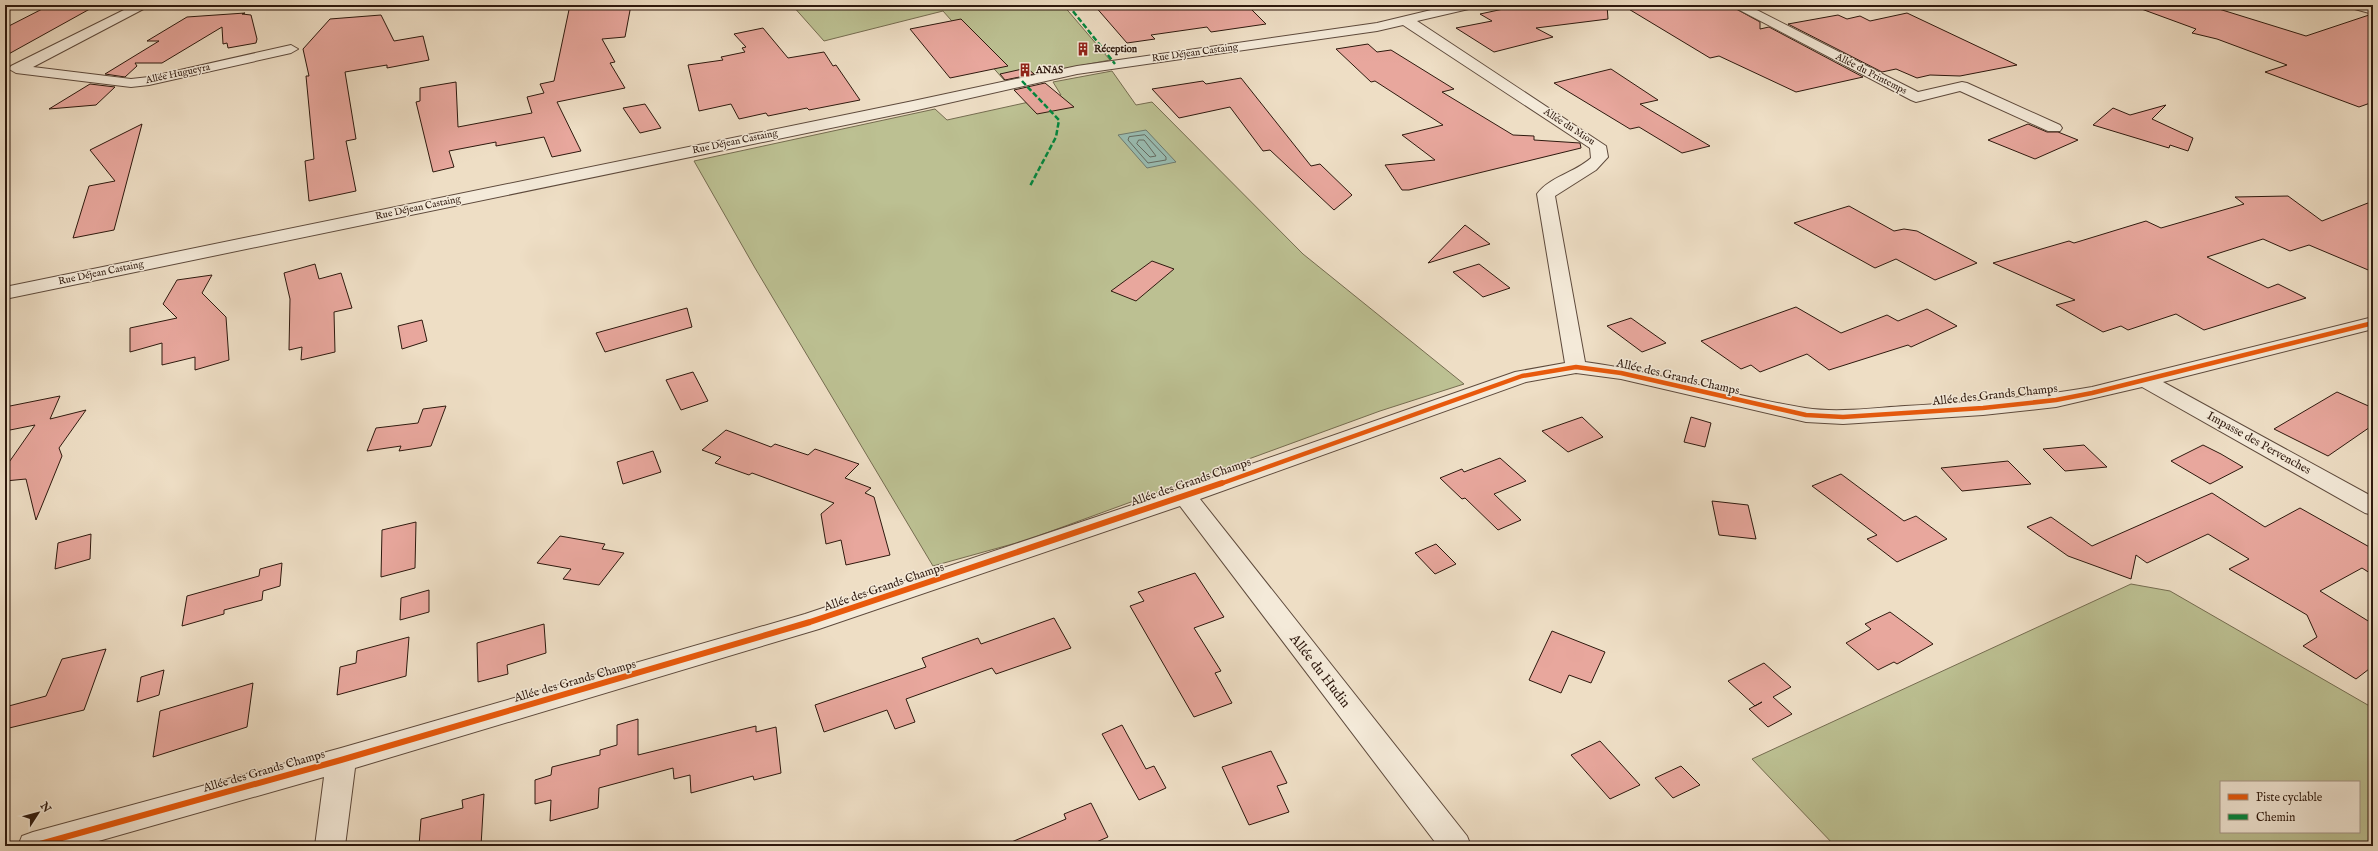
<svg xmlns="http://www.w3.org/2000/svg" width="2378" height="851" font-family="'IM FELL English',serif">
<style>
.green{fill:#bcc092;stroke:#756c50;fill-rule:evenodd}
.water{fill:#99bcb1;stroke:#6e7b70}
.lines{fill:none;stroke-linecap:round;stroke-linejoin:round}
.shore{stroke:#646a60;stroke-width:1}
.building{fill:#e8a79d;stroke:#2e190e}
.minor-casing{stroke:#5e4a3c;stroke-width:2}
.minor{fill:#f4ead9;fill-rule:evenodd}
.quiet{stroke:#00873e;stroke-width:2.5;stroke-dasharray:5.5 2.5;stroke-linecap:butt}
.cycleway-far1-casing{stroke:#f4ead9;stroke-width:7}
.cycleway-casing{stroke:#f4ead9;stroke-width:8}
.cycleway-far1{stroke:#e8590c;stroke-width:4.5}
.cycleway{stroke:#e8590c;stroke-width:6}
.labels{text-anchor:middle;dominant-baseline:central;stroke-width:3;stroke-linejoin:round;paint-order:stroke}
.far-poi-label{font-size:10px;font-weight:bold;fill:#2e190e;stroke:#f4ead9;text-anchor:start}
.far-street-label{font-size:10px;fill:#2e190e;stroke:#f4ead9}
.street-label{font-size:12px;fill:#2e190e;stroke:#f4ead9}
.near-street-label{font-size:14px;fill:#2e190e;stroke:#f4ead9}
</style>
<rect width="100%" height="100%" fill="#eedec5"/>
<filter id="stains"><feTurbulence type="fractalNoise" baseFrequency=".005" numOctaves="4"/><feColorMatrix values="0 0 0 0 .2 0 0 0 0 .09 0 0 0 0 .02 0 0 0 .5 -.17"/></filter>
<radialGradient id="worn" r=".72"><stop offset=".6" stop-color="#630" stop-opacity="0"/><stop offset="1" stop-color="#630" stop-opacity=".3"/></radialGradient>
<g class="green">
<path d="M 792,5 L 1063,5 L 1110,60 L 1004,80 L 943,11 L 824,41 Z"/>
<path d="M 1112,71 L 1136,105 L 1152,102 L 1303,254 L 1464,384 L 1380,411 L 1027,540 L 933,566 L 755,268 L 694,161 L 935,109 L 947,120 L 1061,95 L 1053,82 Z"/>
<path d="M 2131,584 L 2170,591 L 2373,708 L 2373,846 L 1835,846 L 1752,759 ZM 2221,782 L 2359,782 L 2359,832 L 2221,832 Z"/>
</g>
<path class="water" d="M 1146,130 L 1176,162 L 1147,168 L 1118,135 Z"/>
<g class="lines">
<g class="shore">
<path d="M 1145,135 L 1166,157 L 1166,160 L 1148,163 L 1128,140 L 1129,137 Z"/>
<path d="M 1139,140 L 1144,140 L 1156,156 L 1150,157 L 1137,144 Z"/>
</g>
</g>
<g class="building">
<path d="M 50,5 L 97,5 L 5,56 L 5,28 Z"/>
<path d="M 570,5 L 631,5 L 625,37 L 602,39 L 615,62 L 610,63 L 625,88 L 557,102 L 581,151 L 552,157 L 544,137 L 496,146 L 496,142 L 449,151 L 454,167 L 433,172 L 416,102 L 420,101 L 420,88 L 456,82 L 458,127 L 532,113 L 527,97 L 544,93 L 540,84 L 554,81 Z"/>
<path d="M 1094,5 L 1247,5 L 1266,24 L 1211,32 L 1207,27 L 1151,35 L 1155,39 L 1127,43 Z"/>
<path d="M 1522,5 L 1607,5 L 1608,19 L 1536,28 L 1553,37 L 1494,52 L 1456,28 L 1492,21 L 1480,14 Z"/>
<path d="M 1622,5 L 1729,5 L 1760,22 L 1760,29 L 1769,27 L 1863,77 L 1796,92 L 1719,56 L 1710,58 Z"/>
<path d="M 2137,5 L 2206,5 L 2306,36 L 2369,15 L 2373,15 L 2373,102 L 2359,107 L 2265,72 L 2287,65 L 2217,39 L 2192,33 L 2196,29 L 2136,7 Z"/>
<path d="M 245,13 L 242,14 L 251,15 L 257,39 L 256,43 L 228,48 L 227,43 L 223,44 L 222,27 L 162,63 L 135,63 L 137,66 L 125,77 L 105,74 L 159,41 L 147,41 L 187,17 Z"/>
<path d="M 1907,13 L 2017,65 L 1960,76 L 1930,75 L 1917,78 L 1896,69 L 1882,72 L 1788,24 L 1838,15 L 1847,19 L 1860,16 L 1870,21 Z"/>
<path d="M 381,15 L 394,41 L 423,36 L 429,60 L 387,68 L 387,65 L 345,72 L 356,139 L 346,141 L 356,191 L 309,201 L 305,161 L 314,159 L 306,76 L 309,76 L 303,49 L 330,19 Z"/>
<path d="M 961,19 L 1008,66 L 950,78 L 910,29 Z"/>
<path d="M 763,28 L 788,58 L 824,52 L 833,66 L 836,65 L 860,100 L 809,110 L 807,108 L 768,116 L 766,113 L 739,119 L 731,104 L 699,111 L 688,65 L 723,60 L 721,57 L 745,52 L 742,48 L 746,47 L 734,34 Z"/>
<path d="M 1368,44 L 1377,52 L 1391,50 L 1454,89 L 1442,92 L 1513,135 L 1534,136 L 1534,140 L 1580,143 L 1581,148 L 1409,190 L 1402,190 L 1385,165 L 1435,160 L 1402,135 L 1443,125 L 1375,81 L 1371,82 L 1336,49 Z"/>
<path d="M 1027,68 L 1034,74 L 1005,80 L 1000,74 Z"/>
<path d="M 1611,69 L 1658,100 L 1640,104 L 1710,146 L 1682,153 L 1639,127 L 1630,129 L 1554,83 Z"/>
<path d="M 1241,78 L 1311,166 L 1320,164 L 1352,195 L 1334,210 L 1270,150 L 1263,151 L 1230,107 L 1179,118 L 1152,89 L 1203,81 L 1206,84 Z"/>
<path d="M 1045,83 L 1074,107 L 1037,114 L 1014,90 Z"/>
<path d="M 90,84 L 115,87 L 96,105 L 49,109 Z"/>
<path d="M 645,104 L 661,128 L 640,133 L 623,108 Z"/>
<path d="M 2166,105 L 2152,119 L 2193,138 L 2188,151 L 2170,145 L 2169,148 L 2093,125 L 2113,108 L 2130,115 Z"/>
<path d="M 142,124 L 114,230 L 73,238 L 89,186 L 115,181 L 90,150 Z"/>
<path d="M 2028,124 L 2047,132 L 2058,132 L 2078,140 L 2035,159 L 1988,140 Z"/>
<path d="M 2288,196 L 2322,221 L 2373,201 L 2373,272 L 2309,245 L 2290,251 L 2263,239 L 2207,257 L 2268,288 L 2278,284 L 2306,298 L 2204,330 L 2176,314 L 2128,330 L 2121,326 L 2103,332 L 2056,305 L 2075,300 L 1993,263 L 2069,241 L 2074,243 L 2146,221 L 2161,228 L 2244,204 L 2235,197 Z"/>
<path d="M 1849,206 L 1894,231 L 1904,229 L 1917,231 L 1977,263 L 1935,280 L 1896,259 L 1875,268 L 1794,223 Z"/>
<path d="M 1465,225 L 1490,244 L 1428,263 Z"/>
<path d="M 1152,261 L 1174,269 L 1136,301 L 1111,291 Z"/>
<path d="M 315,264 L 319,279 L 341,273 L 352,308 L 334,312 L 335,352 L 301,360 L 302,347 L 289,350 L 290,299 L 284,273 Z"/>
<path d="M 1479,264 L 1510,288 L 1483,297 L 1453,272 Z"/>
<path d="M 212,275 L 202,293 L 226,317 L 229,360 L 195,370 L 195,357 L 162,365 L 162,343 L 130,352 L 130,328 L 177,318 L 163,304 L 177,280 Z"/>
<path d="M 1796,307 L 1841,333 L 1887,315 L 1898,321 L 1927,309 L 1957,326 L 1911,347 L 1908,345 L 1829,370 L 1807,354 L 1760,372 L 1751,365 L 1741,369 L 1701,341 Z"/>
<path d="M 687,308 L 692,327 L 605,352 L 596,333 Z"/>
<path d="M 1631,318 L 1666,343 L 1642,352 L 1607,326 Z"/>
<path d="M 422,320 L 427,341 L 402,349 L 398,326 Z"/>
<path d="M 693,372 L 708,401 L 681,410 L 666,380 Z"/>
<path d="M 2337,392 L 2373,408 L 2373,425 L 2328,456 L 2274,429 Z"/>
<path d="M 60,396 L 50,419 L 86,410 L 59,448 L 62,456 L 36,520 L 26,479 L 5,481 L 5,468 L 35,425 L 5,431 L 5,407 Z"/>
<path d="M 446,406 L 431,446 L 399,451 L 401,446 L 367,451 L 376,428 L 418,423 L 423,409 Z"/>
<path d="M 1582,417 L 1603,437 L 1568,452 L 1542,431 Z"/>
<path d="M 1691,417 L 1711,423 L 1705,447 L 1684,442 Z"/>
<path d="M 726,430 L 771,447 L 775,444 L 808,455 L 815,449 L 859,464 L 845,478 L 871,488 L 865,493 L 874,497 L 890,555 L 846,565 L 841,540 L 826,544 L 821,514 L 834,503 L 752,473 L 749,475 L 715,463 L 721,457 L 702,450 Z"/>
<path d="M 2084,445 L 2107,467 L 2065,471 L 2043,449 Z"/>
<path d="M 2203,445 L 2221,454 L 2243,467 L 2210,484 L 2171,461 Z"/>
<path d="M 653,451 L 661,472 L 623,484 L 617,462 Z"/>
<path d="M 1500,458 L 1526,481 L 1494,494 L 1521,520 L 1498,530 L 1465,498 L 1462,499 L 1440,478 L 1462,469 L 1464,472 Z"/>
<path d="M 2008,461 L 2031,484 L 1962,491 L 1941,468 Z"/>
<path d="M 1841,474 L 1904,521 L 1916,516 L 1947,539 L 1897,562 L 1867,539 L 1877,535 L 1812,486 Z"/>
<path d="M 2212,493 L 2265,527 L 2300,508 L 2373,549 L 2373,575 L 2362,568 L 2320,591 L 2373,624 L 2373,666 L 2356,679 L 2303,646 L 2317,637 L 2307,615 L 2229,569 L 2249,559 L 2208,534 L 2147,563 L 2136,555 L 2131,579 L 2068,556 L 2027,527 L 2051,517 L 2092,546 Z"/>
<path d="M 1712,501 L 1748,505 L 1756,539 L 1719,535 Z"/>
<path d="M 416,522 L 415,568 L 381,577 L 382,530 Z"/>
<path d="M 91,534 L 90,559 L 55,569 L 58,543 Z"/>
<path d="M 560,536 L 605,544 L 602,549 L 624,553 L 599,585 L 563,579 L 571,569 L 537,563 Z"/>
<path d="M 1436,544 L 1456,564 L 1435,574 L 1415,553 Z"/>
<path d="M 282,563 L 280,586 L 263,591 L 262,600 L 224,610 L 224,614 L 182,626 L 187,596 L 259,576 L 260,569 Z"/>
<path d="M 1195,573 L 1224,617 L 1194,628 L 1221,671 L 1215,673 L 1232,703 L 1194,717 L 1130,606 L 1144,601 L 1138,592 Z"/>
<path d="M 429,590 L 429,612 L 400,620 L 401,598 Z"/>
<path d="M 1890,612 L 1933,644 L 1897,664 L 1894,662 L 1878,670 L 1846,643 L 1871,629 L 1865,624 Z"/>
<path d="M 1054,618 L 1071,648 L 996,674 L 992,668 L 906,699 L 915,722 L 895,729 L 887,710 L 824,732 L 815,705 L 926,667 L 922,658 L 978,638 L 981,644 Z"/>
<path d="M 544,624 L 546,653 L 507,665 L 508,674 L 478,682 L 477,643 Z"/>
<path d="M 1552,631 L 1605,652 L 1591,683 L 1569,675 L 1561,693 L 1529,680 Z"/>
<path d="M 409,637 L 406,676 L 337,695 L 340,667 L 356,663 L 357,651 Z"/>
<path d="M 106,649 L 84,710 L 5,729 L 5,707 L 46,696 L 62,659 Z"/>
<path d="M 1764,663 L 1791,687 L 1773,697 L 1792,714 L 1768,727 L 1749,709 L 1762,702 L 1755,706 L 1728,681 Z"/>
<path d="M 164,670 L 159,695 L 137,702 L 141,677 Z"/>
<path d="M 253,683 L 247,727 L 153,757 L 160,711 Z"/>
<path d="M 638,719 L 638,755 L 756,726 L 756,732 L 776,727 L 781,773 L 754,780 L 753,776 L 691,793 L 690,775 L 674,779 L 673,768 L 599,788 L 598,808 L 550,821 L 551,800 L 535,804 L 535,780 L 551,775 L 552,767 L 600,755 L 600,750 L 617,745 L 617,725 Z"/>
<path d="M 1122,725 L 1146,769 L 1154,766 L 1166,788 L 1139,800 L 1102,734 Z"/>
<path d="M 1600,741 L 1640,785 L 1610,799 L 1571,755 Z"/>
<path d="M 1271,751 L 1287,783 L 1277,786 L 1289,812 L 1249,825 L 1222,767 Z"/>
<path d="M 1681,766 L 1700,785 L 1673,798 L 1655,778 Z"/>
<path d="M 484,794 L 481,846 L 419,846 L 421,819 L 463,808 L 462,800 Z"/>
<path d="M 1091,803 L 1108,837 L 1087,846 L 1002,846 L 1066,819 L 1064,814 Z"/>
</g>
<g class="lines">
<g class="minor-casing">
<g id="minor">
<path d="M 134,5 L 151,5 L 33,67 L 131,79 L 149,77 L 291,45 L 298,49 L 291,53 L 149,85 L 131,87 L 16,73 L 9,69 L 11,66 Z"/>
<path d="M 1452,5 L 1475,5 L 1473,8 L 1417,21 L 1606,146 L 1608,157 L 1596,170 L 1555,196 L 1585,362 C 1660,372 1731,396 1805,408 C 1838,413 1872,408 1905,406 C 1968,402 2030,398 2092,387 L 2373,317 L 2373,329 L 2163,382 L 2373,497 L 2373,515 L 2365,513 L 2142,387 L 2056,407 L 1983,415 L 1843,424 L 1806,422 L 1621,379 L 1576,373 L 1526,382 L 1200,499 L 1467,836 L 1471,846 L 1438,846 L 1180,506 L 819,629 L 355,768 L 345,846 L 315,846 L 324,777 L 81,846 L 18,846 L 22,836 L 33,832 L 341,748 L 805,614 L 1177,490 L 1515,372 L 1565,363 L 1537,194 C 1549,177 1576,172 1591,158 L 1590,148 L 1403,25 L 1377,31 L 1077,74 L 913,111 L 5,299 L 5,287 L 913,101 L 1077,66 L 1377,23 Z"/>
<path d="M 1730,5 L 1747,5 L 1918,92 L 1962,82 L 1967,83 L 2060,125 L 2062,128 L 2060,131 L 2048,131 L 1960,91 L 1916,102 L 1911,100 Z"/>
<path d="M 2349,5 L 2373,6 L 2373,14 L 2351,8 Z"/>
</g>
</g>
<use href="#minor" class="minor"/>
<g class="quiet">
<path d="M 1068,5 L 1115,64"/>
<path d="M 1022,81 L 1059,120 L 1056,137 L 1030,186"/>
</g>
<g class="cycleway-far1-casing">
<path id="cycleway-far1" d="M 1220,484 L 1522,376 L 1576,367 L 1621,373 L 1806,415 L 1843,417 L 1983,408 L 2056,400 L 2092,393 L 2373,323"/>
</g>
<g class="cycleway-casing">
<path id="cycleway" d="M 33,846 L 341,760 L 810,622 L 1222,483"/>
</g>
<use href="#cycleway-far1" class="cycleway-far1"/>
<use href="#cycleway" class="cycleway"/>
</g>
<defs>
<g id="building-bare" transform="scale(1.08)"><path d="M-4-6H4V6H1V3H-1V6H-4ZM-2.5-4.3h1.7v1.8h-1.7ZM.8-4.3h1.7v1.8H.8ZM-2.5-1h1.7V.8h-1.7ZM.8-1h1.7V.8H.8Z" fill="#8f2418" stroke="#f4ead9" stroke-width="2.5" paint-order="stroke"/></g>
</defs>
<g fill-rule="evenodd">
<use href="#building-bare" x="1083" y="49"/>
<use href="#building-bare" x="1025" y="70"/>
</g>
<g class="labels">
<g class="far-poi-label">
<text x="1094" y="49">Réception</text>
<text x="1036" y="70">ANAS</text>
</g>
<g class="far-street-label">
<text transform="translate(1195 53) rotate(-8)">Rue Déjean Castaing</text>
<text transform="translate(178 74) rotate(-12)">Allée Hugueyra</text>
<text transform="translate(1871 74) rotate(27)">Allée du Printemps</text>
<text transform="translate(1569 127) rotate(33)">Allée du Miou</text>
<text transform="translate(735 142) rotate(-12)">Rue Déjean Castaing</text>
<text transform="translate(418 208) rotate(-12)">Rue Déjean Castaing</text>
<text transform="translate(101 273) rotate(-12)">Rue Déjean Castaing</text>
</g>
<g class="street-label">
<text transform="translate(1678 377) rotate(13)">Allée des Grands Champs</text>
<text transform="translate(1995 395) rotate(-6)">Allée des Grands Champs</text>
<text transform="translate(2259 443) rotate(29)">Impasse des Pervenches</text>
<text transform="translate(1191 482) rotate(-19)">Allée des Grands Champs</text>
<text transform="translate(884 587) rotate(-19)">Allée des Grands Champs</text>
<text transform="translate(575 681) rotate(-16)">Allée des Grands Champs</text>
<text transform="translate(264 771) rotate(-16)">Allée des Grands Champs</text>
</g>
<g class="near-street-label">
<text transform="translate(1320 671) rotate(52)">Allée du Hudin</text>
</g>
</g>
<rect width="2378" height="851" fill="none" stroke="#eedec5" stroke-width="20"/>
<rect x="6" y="6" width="2366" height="839" fill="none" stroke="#2e190e" stroke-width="2"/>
<rect x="10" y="10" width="2358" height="831" fill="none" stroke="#2e190e"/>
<rect x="2220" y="781" width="140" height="52" fill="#f4ead9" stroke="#a59688"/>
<rect x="2228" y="794" width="20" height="6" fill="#e8590c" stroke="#a59688"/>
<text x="2256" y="801" font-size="12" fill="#2e190e">Piste cyclable</text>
<rect x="2228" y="814" width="20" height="6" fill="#00873e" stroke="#a59688"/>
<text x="2256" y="821" font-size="12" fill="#2e190e">Chemin</text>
<g transform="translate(38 813) rotate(54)" stroke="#f4ead9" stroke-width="3" paint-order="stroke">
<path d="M0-3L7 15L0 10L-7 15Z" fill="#2e190e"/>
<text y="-6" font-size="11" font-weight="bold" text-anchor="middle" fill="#2e190e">N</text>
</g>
<rect width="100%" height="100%" filter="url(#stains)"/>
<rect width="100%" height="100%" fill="url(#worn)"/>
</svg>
